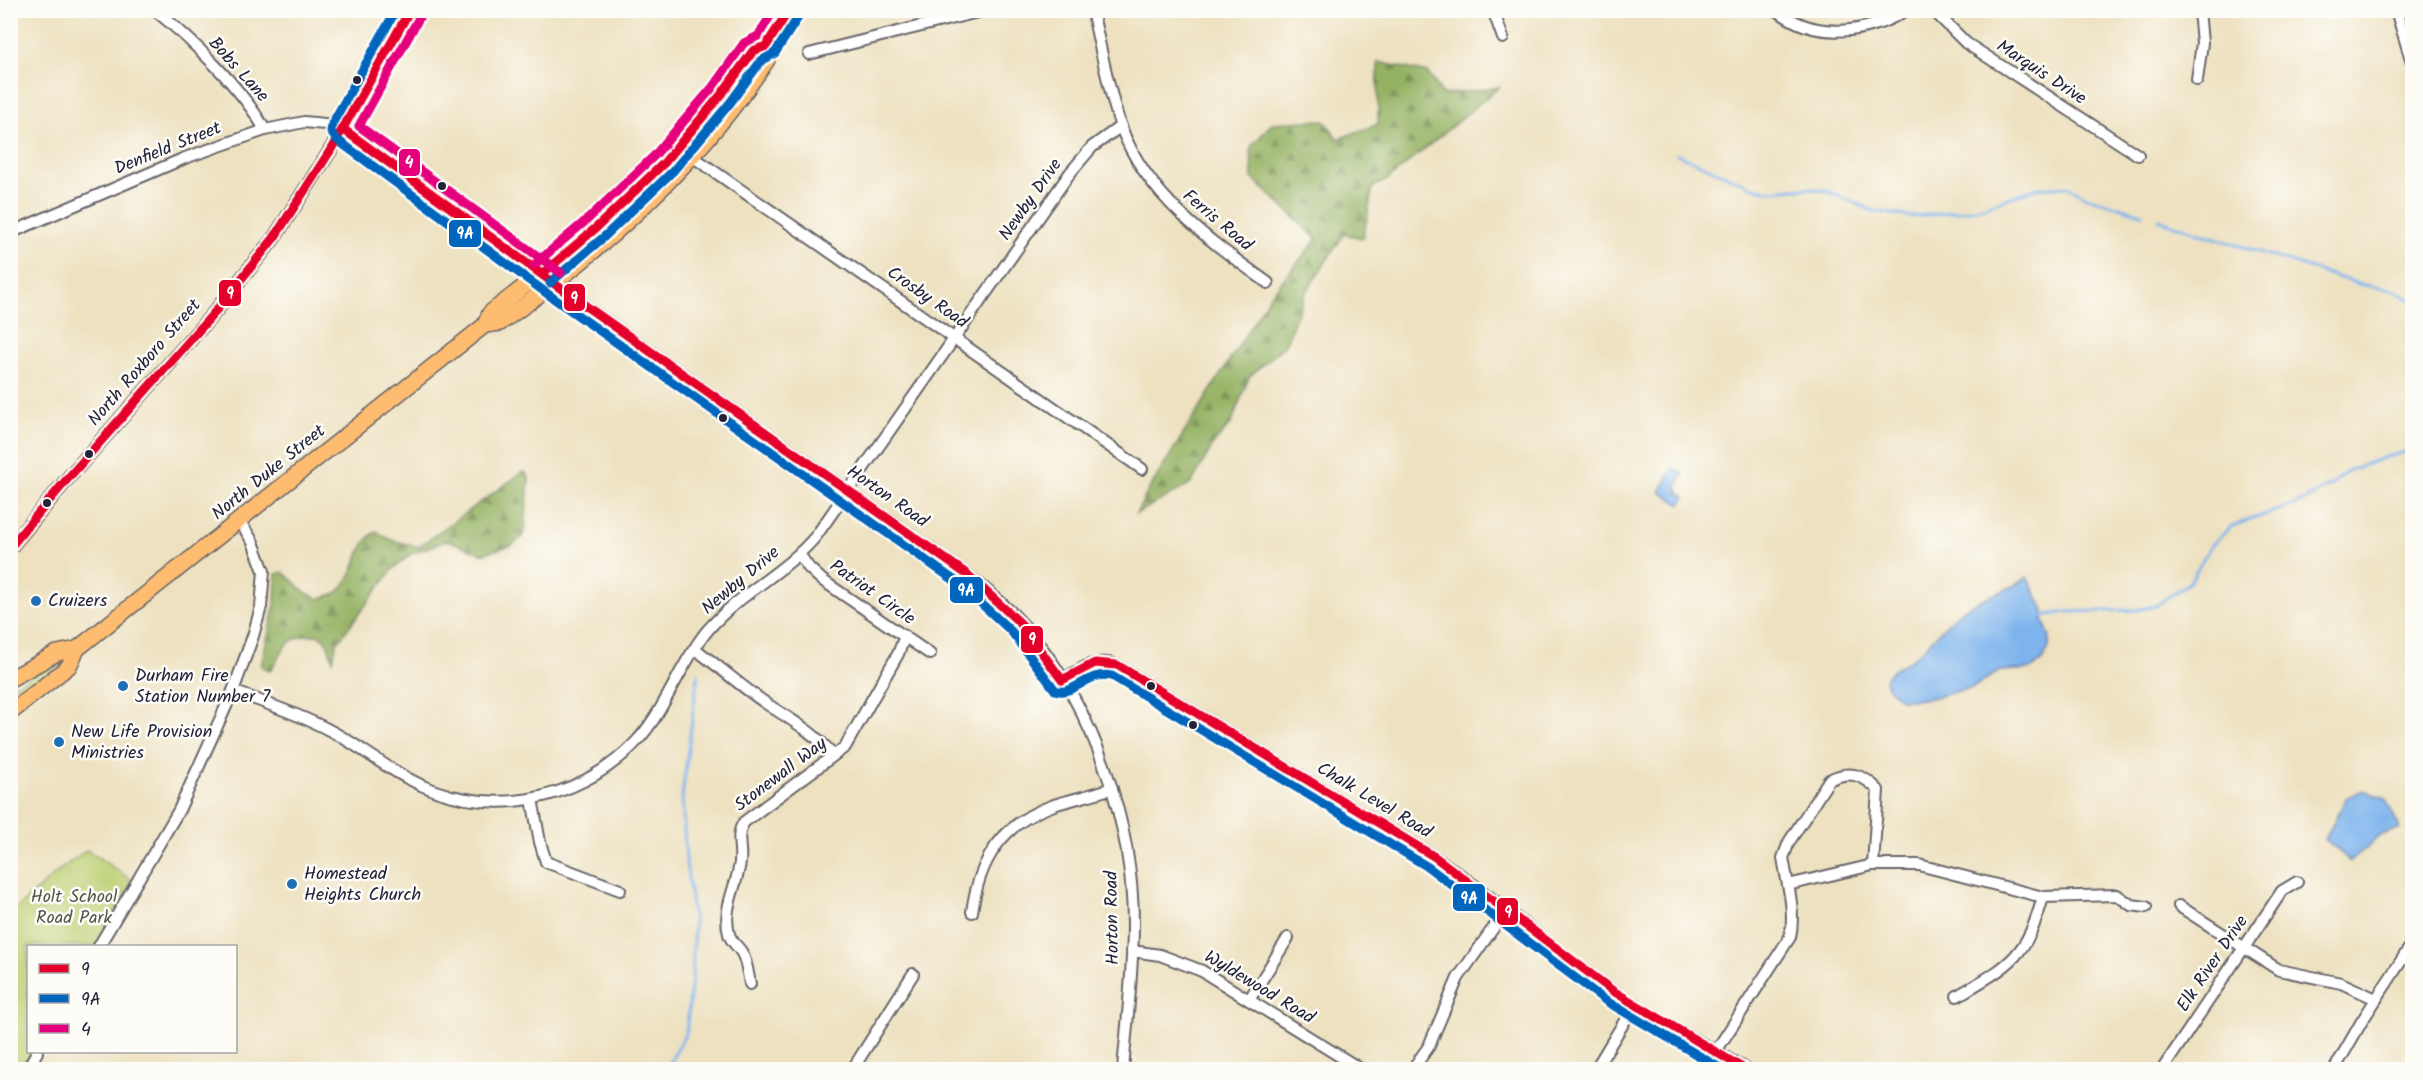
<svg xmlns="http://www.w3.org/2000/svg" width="2423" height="1080" font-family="Kalam,sans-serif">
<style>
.green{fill:#bccf72;stroke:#6f7856;stroke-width:1.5}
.forest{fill:url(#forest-firs);stroke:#5c6a50;stroke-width:1.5}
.water{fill:#7eb4ed;stroke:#506b94;stroke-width:1.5}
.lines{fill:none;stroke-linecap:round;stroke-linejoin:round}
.stream{stroke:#7eb4ed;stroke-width:3}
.minor-casing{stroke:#69656a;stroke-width:14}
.major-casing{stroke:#69656a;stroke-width:16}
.highway-casing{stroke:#69656a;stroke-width:18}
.minor{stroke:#fff;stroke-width:10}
.major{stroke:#fdbc70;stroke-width:14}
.highway{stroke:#fdbc70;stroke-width:15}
.bus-1-casing{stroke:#fdfcf7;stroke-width:14}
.bus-2-casing{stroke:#fdfcf7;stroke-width:14}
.bus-3-casing{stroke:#fdfcf7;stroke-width:14}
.bus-1{stroke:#e4002b;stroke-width:9}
.bus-2{stroke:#0065bd;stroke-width:9}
.bus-3{stroke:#e5007d;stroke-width:9}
.bus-dot{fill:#22223b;stroke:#fdfcf7;stroke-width:2}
.poi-dot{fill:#1f6fb2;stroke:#fdfcf7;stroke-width:2}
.labels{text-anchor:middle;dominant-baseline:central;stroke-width:5;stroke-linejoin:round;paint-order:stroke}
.street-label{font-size:18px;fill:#22223b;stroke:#fdfcf7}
.poi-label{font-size:18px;fill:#22223b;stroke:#fdfcf7;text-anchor:start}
.park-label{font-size:18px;fill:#50564c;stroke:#fdfcf7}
.line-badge{stroke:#fdfcf7;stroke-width:2}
.badge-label{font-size:16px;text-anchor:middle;font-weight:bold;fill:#fff}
</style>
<defs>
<pattern id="forest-firs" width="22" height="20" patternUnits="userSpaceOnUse" patternTransform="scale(1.5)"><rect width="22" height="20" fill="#95b264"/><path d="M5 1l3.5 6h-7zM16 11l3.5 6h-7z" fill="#799054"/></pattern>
</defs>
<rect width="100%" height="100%" fill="#fdfcf7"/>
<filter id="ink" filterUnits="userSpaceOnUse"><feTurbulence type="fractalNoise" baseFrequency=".0167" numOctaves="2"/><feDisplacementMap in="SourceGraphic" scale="12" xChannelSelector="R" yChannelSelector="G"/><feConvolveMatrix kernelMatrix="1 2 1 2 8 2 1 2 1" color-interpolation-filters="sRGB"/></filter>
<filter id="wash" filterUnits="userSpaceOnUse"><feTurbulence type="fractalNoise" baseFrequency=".008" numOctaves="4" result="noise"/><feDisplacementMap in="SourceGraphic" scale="24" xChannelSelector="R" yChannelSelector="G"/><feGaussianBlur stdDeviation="1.35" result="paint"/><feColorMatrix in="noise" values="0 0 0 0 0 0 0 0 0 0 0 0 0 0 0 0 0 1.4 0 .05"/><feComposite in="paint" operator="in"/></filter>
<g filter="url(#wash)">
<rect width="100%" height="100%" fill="#ede1c0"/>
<g class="green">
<path d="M 48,667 L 51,672 L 11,704 L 11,687 Z"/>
<path d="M 87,850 L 133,881 L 95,946 L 28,946 L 28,1052 L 34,1052 L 23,1069 L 11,1069 L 10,914 L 61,869 Z"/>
</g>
<g class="forest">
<path d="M 1378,62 L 1428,73 L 1443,95 L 1499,87 L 1387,180 L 1373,187 L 1363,238 L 1344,234 L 1306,292 L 1285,345 L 1249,377 L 1231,424 L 1214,443 L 1191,484 L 1136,514 L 1149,489 L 1269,297 L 1317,239 L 1252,178 L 1251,147 L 1272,123 L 1324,120 L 1338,139 L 1378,124 Z"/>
<path d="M 524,471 L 529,478 L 525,528 L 522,537 L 512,545 L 482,554 L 448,540 L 411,554 L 393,569 L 336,644 L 333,661 C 331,655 329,644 324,639 C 314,630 293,637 285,647 C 280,654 276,664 270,671 L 261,666 L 275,604 L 276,574 L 283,572 L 305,592 L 318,599 C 323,597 331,596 336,593 C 358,577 355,544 377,531 C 390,544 403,541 418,547 Z"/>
</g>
<g class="water">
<path d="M 1673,468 L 1684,474 L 1677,486 L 1679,493 L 1685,497 L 1681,505 L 1660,492 Z"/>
<path d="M 2027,577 L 2044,610 L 2043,620 L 2050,637 L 2049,647 L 2043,659 L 2033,669 L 2000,671 L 1972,688 L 1926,699 L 1902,700 L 1888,688 L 1885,680 C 1888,670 1902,666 1910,660 C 1929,646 1943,625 1961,611 C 1981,596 2008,593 2027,577 Z"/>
<path d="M 2363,790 L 2385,798 L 2400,828 L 2382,835 L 2350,861 L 2325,839 L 2346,798 Z"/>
</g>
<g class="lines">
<g class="stream">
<path d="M 1677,154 L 1752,187 L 1770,191 L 1808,188 L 1827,191 L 1874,211 L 1911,217 L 1977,209 L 2035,189 L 2049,187 L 2068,187 L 2089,198 L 2142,214"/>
<path d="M 2159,220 L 2359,284 L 2396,291 L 2412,301"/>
<path d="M 2043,616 L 2066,612 L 2137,610 L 2155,606 L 2190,582 L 2211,545 L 2232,526 L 2299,503 L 2324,489 L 2350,470 L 2386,457 L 2412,451"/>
<path d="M 666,1070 L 686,1033 L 692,978 L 694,921 L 686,862 L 682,797 L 698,673"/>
</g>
</g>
</g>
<g filter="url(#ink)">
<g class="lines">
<g class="minor-casing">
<g id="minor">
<path d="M 155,10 C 192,40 243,89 265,130"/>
<path d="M 1092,10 C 1101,49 1108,89 1121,127 C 1147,197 1210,241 1268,283"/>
<path d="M 1493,10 L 1503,38"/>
<path d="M 1777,10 C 1815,41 1868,34 1906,10"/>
<path d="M 1933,10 L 1966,43 L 2138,155"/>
<path d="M 2396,10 L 2412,63"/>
<path d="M 809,54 L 986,10"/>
<path d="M 2197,80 L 2202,43 L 2199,10"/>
<path d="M 692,156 L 1142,469"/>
<path d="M 10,233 L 185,158 L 265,130 L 304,122 L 325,124 L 343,129 L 563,290 L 968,575 C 990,593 1013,611 1031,634 C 1095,712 1133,824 1133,924 C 1133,973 1127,1021 1123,1070"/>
<path d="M 799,554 L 809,568 L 822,580 L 930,654"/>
<path d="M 695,649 C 720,667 744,689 770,706 C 793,721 815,733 833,755"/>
<path d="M 1062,680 C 1082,669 1094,657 1117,665 L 1435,857 C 1496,898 1552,949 1613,991 C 1656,1020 1703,1042 1747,1070"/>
<path d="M 233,691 C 265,703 299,714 329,730 C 357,744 380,764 407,778 C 482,820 576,805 636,742 C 666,710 679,665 707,631 C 738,594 785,573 816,536 L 1070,173 L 1092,147 L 1121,126"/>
<path d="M 532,799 L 540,842 L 546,862 L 620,890"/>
<path d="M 1788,885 L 1783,858 L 1789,842 L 1829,780 C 1849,770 1863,774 1878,790 L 1873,865"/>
<path d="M 2179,906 L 2279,970 L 2341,983 L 2376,999"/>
<path d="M 972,912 C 979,860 1002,823 1054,805 C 1073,799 1093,795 1112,788"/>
<path d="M 99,946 L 179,810 L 233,691 L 253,636 L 261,607 L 264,571 L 253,542 L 240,522"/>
<path d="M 1132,951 L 1160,955 L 1202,971 L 1362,1070"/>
<path d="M 750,984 C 748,974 747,962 742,953 C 738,946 731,942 729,934 C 722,908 737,887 740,862 C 742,847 735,835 744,822 L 845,747 L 898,654 L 905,636"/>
<path d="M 1957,996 C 2010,965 2026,958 2043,897"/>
<path d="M 1249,1000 L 1288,938"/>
<path d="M 1716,1051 L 1790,937 C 1794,919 1792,903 1788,885 L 1873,865 L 1919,865 L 2043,897 L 2117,895 L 2131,905 L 2146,907"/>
<path d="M 27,1070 L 37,1052"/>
<path d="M 852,1070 L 913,974"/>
<path d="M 1412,1070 L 1429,1046 L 1458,978 L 1506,910"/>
<path d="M 1595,1070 L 1635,1004"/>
<path d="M 2162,1070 L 2282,891 L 2297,882"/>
<path d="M 2334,1070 L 2362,1021 L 2412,944"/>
</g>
</g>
<g class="major-casing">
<path id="major" d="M 10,548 L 69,477 L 214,313 L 274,238 L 330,151 L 410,10"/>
</g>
<g class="highway-casing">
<g id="highway">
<path d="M 485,325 L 490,313 L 570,251 L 664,163 L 721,95 L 753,51 L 766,46 L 789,10"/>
<path d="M 10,679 L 57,653 L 77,649 L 485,325 L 500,323 C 603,251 697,165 767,60 L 766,46"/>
<path d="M 10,713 L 69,666 L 77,649"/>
</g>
</g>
<use href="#minor" class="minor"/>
<use href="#major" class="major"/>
<use href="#highway" class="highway"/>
<g class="bus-1-casing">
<g id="bus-1">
<path d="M 343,129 L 563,290 L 968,575 L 1020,623 L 1062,680 L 1095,663 L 1117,665 L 1435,857 L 1613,991 L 1746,1070"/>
<path d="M 542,274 L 597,227 L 664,163 L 721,95 L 753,51 L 766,46 L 789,10"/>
<path d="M 10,547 L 69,477 L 214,313 L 274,238 L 330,151 L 410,10"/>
</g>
</g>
<g class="bus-2-casing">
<g id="bus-2">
<path d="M 396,10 L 332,124 L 331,132 L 336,139 L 556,300 L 961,585 L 1011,631 L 1055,690 C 1074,697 1088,670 1112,676 L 1428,867 L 1606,1001 L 1723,1070"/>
<path d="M 550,283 L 605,236 L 673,171 L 730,103 L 761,61 L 775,53 L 799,16"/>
</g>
</g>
<g class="bus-3-casing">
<g id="bus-3">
<path d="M 420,16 L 359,126 L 561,273"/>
<path d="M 534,265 L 589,218 L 655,155 L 712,88 L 744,43 L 758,36 L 774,10"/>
</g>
</g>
<use href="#bus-1" class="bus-1"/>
<use href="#bus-2" class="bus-2"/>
<use href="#bus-3" class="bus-3"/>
</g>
</g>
<g class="bus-dot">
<circle cx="357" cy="80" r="5"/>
<circle cx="442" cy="186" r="5"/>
<circle cx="723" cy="418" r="5"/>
<circle cx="89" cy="454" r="5"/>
<circle cx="47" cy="503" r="5"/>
<circle cx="1151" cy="686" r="5"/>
<circle cx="1193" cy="725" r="5"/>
</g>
<g class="poi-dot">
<circle cx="36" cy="601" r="6"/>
<circle cx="123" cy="686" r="6"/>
<circle cx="59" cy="742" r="6"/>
<circle cx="292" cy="884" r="6"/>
</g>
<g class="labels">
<g class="street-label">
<text transform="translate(238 70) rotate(48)">Bobs Lane</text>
<text transform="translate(2041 73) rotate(33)">Marquis Drive</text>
<text transform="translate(168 149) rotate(-22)">Denfield Street</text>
<text transform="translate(1031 200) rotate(-55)">Newby Drive</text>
<text transform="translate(1217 221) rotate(40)">Ferris Road</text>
<text transform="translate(927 298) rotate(35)">Crosby Road</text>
<text transform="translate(145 363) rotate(-49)">North Roxboro Street</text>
<text transform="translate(269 473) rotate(-39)">North Duke Street</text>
<text transform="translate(887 497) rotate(35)">Horton Road</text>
<text transform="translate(741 581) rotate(-40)">Newby Drive</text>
<text transform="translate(872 593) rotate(35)">Patriot Circle</text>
<text transform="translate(781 775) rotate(-37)">Stonewall Way</text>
<text transform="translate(1374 801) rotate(31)">Chalk Level Road</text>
<text transform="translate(1113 918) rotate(-91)">Horton Road</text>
<text transform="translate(2213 964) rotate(-56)">Elk River Drive</text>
<text transform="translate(1259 988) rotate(31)">Wyldewood Road</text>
</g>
<g class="poi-label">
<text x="48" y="601">Cruizers</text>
<text x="135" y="676">Durham Fire<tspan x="135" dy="21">Station Number 7</tspan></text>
<text x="71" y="732">New Life Provision<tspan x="71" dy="21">Ministries</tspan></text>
<text x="304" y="874">Homestead<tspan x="304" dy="21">Heights Church</tspan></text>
</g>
<g class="park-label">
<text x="74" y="897">Holt School<tspan x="74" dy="21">Road Park</tspan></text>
</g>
</g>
<g class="line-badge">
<rect x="398" y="148" width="23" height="29" rx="6" fill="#e5007d"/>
<rect x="448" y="219" width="34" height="29" rx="6" fill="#0065bd"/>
<rect x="218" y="279" width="24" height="28" rx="6" fill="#e4002b"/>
<rect x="563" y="283" width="23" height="29" rx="6" fill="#e4002b"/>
<rect x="949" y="576" width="35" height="28" rx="6" fill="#0065bd"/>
<rect x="1020" y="625" width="24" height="29" rx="6" fill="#e4002b"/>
<rect x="1452" y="883" width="34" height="29" rx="6" fill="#0065bd"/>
<rect x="1496" y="897" width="23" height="29" rx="6" fill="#e4002b"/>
</g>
<g class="badge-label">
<text x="409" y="168">4</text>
<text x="465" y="239">9A</text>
<text x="230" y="299">9</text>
<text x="574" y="304">9</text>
<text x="966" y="596">9A</text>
<text x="1032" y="645">9</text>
<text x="1469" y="904">9A</text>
<text x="1508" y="918">9</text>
</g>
<rect width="2423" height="1080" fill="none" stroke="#fdfcf7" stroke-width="36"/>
<rect x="27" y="945" width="210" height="108" fill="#fdfcf7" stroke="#a5a5ac" stroke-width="1.5"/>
<rect x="39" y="964" width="30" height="9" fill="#e4002b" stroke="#a5a5ac" stroke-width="1.5"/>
<text x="81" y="975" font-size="18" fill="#22223b">9</text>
<rect x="39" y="994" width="30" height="9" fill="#0065bd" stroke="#a5a5ac" stroke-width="1.5"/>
<text x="81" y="1005" font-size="18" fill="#22223b">9A</text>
<rect x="39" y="1024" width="30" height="9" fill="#e5007d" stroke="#a5a5ac" stroke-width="1.5"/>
<text x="81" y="1035" font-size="18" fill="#22223b">4</text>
</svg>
